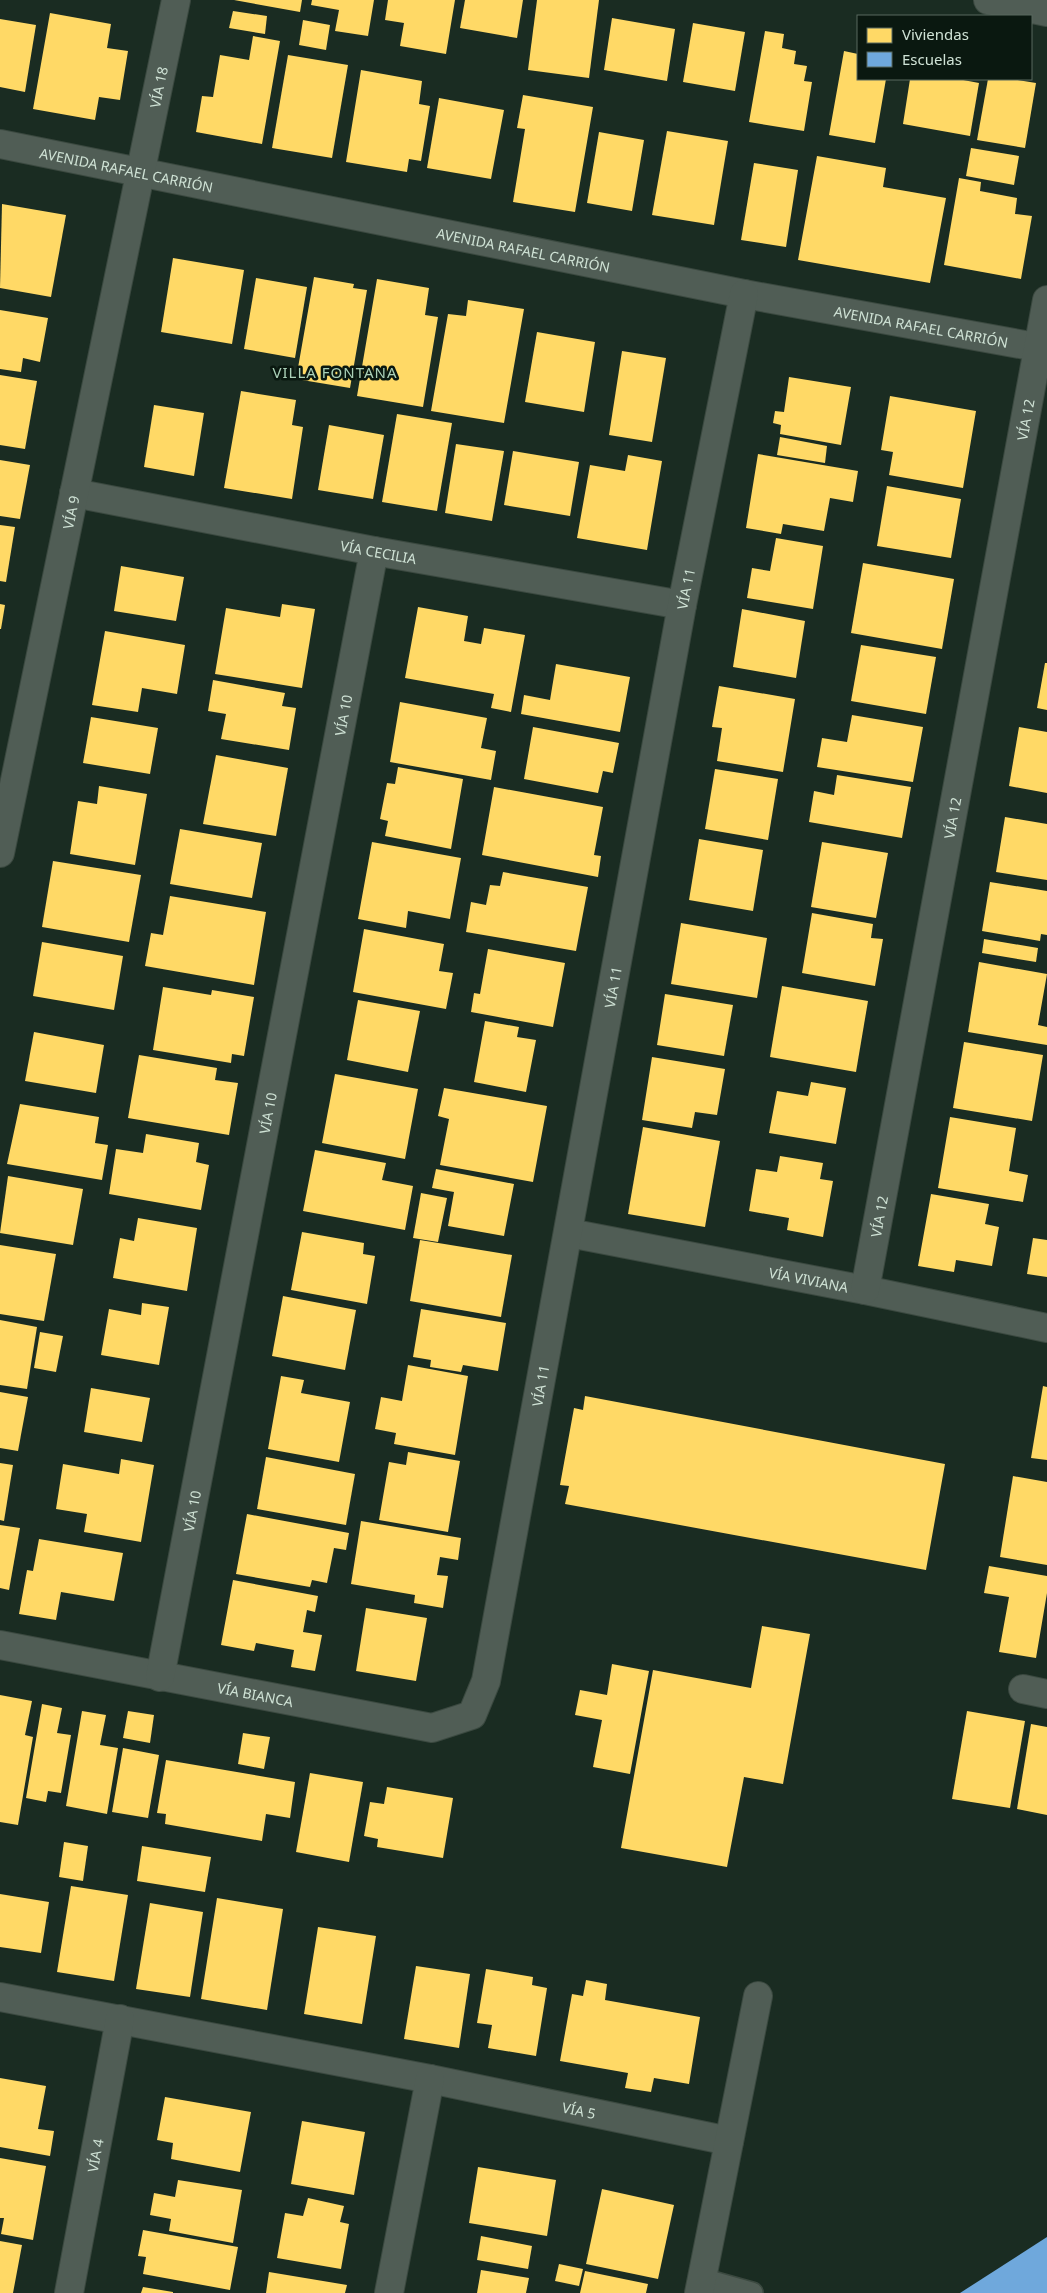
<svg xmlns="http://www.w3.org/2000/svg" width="1047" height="2293" font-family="'Noto Sans',sans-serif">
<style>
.homes{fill:#ffd966}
.schools{fill:#6fa8dc}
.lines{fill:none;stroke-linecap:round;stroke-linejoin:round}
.lane-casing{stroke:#3b4940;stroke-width:24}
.street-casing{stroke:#3b4940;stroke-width:30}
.lane{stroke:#505d55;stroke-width:21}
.street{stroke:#505d55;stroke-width:28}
.labels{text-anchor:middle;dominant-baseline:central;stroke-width:5;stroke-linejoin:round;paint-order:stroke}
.street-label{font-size:14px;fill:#cfe2d5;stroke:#0a1810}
.neighbourhood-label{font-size:15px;letter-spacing:1px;fill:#abd1b8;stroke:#0a1810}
</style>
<rect width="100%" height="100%" fill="#1a2c22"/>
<g class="homes">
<path d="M 234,0 L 302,0 L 300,12 Z"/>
<path d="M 312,0 L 374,0 L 368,36 L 335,31 L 339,10 L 311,5 Z"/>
<path d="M 388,0 L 455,0 L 446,54 L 400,46 L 404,23 L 385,20 Z"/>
<path d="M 465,0 L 523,0 L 517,38 L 460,28 Z"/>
<path d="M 537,0 L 599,0 L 589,78 L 528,70 Z"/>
<path d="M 233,11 L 267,16 L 265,34 L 229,28 Z"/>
<path d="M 50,13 L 111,24 L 107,48 L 128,51 L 120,100 L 99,97 L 95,120 L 33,109 Z"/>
<path d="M 612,18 L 675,29 L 667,81 L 604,70 Z"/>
<path d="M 0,19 L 36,25 L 25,92 L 0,87 Z"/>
<path d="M 303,20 L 330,25 L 326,50 L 299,45 Z"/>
<path d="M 693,23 L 745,32 L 735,91 L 683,82 Z"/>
<path d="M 765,31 L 784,34 L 782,48 L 796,51 L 794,64 L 807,66 L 804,81 L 812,82 L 804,131 L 749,122 Z"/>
<path d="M 253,36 L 280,41 L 262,144 L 196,132 L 202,96 L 213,97 L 220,55 L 249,60 Z"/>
<path d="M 844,51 L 858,54 L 858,79 L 886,79 L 875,143 L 829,135 Z"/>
<path d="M 288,55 L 348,65 L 332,158 L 272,148 Z"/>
<path d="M 361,70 L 422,81 L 419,104 L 430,106 L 421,161 L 409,159 L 407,172 L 346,162 Z"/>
<path d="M 910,79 L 958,79 L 979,83 L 970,136 L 903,124 Z"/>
<path d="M 988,79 L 1011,79 L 1036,83 L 1025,148 L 977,140 Z"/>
<path d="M 523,95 L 593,107 L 575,212 L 513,202 L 525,129 L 517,128 Z"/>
<path d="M 439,98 L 504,110 L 491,179 L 427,168 Z"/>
<path d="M 667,131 L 728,141 L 714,225 L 652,215 Z"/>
<path d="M 599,132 L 644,140 L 632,211 L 587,203 Z"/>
<path d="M 971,148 L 1019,156 L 1014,185 L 966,176 Z"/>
<path d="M 817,156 L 886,168 L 883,187 L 946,198 L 930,283 L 798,260 Z"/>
<path d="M 754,163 L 798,170 L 786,247 L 741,240 Z"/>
<path d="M 959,178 L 981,182 L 980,191 L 1017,198 L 1015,214 L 1032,216 L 1021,279 L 944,265 Z"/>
<path d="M 2,204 L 66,215 L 51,297 L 0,288 Z"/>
<path d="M 173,258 L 244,270 L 232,344 L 161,332 Z"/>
<path d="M 314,277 L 354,284 L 353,288 L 367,290 L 350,388 L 296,379 Z"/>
<path d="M 256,278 L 307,287 L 295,358 L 244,349 Z"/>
<path d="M 377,279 L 429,288 L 425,315 L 438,317 L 423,407 L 357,396 Z"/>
<path d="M 468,300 L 524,309 L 504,423 L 431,411 L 448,314 L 466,316 Z"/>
<path d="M 0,310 L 48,318 L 40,362 L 23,358 L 21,372 L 0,369 Z"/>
<path d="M 537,332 L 595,342 L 584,412 L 525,402 Z"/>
<path d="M 622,351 L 666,358 L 652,442 L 609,435 Z"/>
<path d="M 0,375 L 37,381 L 25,449 L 0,445 Z"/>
<path d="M 789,377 L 851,387 L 841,445 L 780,434 L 781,425 L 773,423 L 775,411 L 784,412 Z"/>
<path d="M 241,391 L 296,400 L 292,425 L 303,427 L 292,499 L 224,488 Z"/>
<path d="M 890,396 L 976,411 L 963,488 L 889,475 L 893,452 L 881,450 Z"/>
<path d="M 154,405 L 204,413 L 194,476 L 144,467 Z"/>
<path d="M 397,414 L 452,423 L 437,511 L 382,502 Z"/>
<path d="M 329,425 L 384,435 L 373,499 L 318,490 Z"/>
<path d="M 780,437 L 827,446 L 825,463 L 777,455 Z"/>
<path d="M 456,444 L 504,451 L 492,521 L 445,513 Z"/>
<path d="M 513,451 L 579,462 L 570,516 L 504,505 Z"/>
<path d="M 758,454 L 858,471 L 853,502 L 830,498 L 824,531 L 783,524 L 781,534 L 746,528 Z"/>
<path d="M 628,455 L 662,461 L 647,550 L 577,538 L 590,465 L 625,471 Z"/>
<path d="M 0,460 L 30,465 L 20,519 L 0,516 Z"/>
<path d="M 887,486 L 961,499 L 951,558 L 877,546 Z"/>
<path d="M 0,525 L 15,527 L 6,582 L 0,581 Z"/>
<path d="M 776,538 L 823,546 L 813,609 L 747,598 L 752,568 L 770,571 Z"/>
<path d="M 863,563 L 954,579 L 942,649 L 851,633 Z"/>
<path d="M 121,566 L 184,577 L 176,621 L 114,611 Z"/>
<path d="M 0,604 L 5,605 L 1,629 L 0,629 Z"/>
<path d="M 282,604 L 315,609 L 302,688 L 215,674 L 226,608 L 280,617 Z"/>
<path d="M 418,607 L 468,616 L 464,641 L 481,644 L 484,628 L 525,635 L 511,712 L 491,708 L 494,694 L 405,678 Z"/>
<path d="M 742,609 L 805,621 L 796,678 L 733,667 Z"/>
<path d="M 105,631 L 185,645 L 177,694 L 142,688 L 138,712 L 92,705 Z"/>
<path d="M 861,645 L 936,657 L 926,714 L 851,701 Z"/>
<path d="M 1045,663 L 1047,663 L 1047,710 L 1037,708 Z"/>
<path d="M 556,664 L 630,677 L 620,732 L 521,714 L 524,695 L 550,700 Z"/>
<path d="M 213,680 L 285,693 L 282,706 L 296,708 L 289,750 L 221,739 L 226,714 L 208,711 Z"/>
<path d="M 719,686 L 795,699 L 783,772 L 717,761 L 722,728 L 712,727 Z"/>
<path d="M 400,702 L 487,718 L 481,748 L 496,751 L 491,780 L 390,762 Z"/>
<path d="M 852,715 L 923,727 L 913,782 L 817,767 L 822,738 L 847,742 Z"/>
<path d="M 91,717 L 158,728 L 150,774 L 83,763 Z"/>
<path d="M 533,727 L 619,743 L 613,773 L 603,771 L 598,793 L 524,779 Z"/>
<path d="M 1019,727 L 1047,732 L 1047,793 L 1009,786 Z"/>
<path d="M 216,755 L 288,768 L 276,836 L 203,824 Z"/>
<path d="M 398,767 L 463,779 L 451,849 L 385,836 L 388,821 L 380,819 L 387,783 L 395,784 Z"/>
<path d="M 715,769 L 778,779 L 768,840 L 705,829 Z"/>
<path d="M 837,775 L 911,787 L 902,838 L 809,822 L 814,791 L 834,795 Z"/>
<path d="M 99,786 L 147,794 L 135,865 L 70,854 L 78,801 L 97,804 Z"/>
<path d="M 494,787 L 603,807 L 594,855 L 601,856 L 598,877 L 482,855 Z"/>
<path d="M 1005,817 L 1047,824 L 1047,880 L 996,872 Z"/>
<path d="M 180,829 L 262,843 L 252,898 L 170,884 Z"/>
<path d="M 699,839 L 763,850 L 753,911 L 689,900 Z"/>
<path d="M 372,842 L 461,858 L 450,919 L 408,911 L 406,928 L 358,919 Z"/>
<path d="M 822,842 L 888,853 L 876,918 L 811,907 Z"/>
<path d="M 53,861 L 141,875 L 129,942 L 42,927 Z"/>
<path d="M 503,872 L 588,887 L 576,951 L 466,932 L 471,902 L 486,905 L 490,885 L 500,886 Z"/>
<path d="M 990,882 L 1047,891 L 1047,935 L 1041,934 L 1040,941 L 982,931 Z"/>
<path d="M 170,896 L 266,912 L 254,985 L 145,966 L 151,933 L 163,935 Z"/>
<path d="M 812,913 L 873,924 L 871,938 L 883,939 L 875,986 L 802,973 Z"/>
<path d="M 681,923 L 767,938 L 757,998 L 671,984 Z"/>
<path d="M 364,929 L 444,944 L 439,971 L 453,973 L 446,1009 L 353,992 Z"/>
<path d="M 984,939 L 1038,948 L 1036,962 L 982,953 Z"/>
<path d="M 42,942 L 123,956 L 114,1010 L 33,996 Z"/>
<path d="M 488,949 L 565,963 L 553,1027 L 471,1012 L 474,993 L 480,994 Z"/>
<path d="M 979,962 L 1047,974 L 1038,1025 L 1047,1027 L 1047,1045 L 968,1032 Z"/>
<path d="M 782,986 L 868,1001 L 856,1072 L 770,1057 Z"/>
<path d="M 163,987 L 211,995 L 212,990 L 254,997 L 244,1056 L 232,1054 L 231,1063 L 153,1050 Z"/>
<path d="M 665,994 L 733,1005 L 724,1056 L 657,1045 Z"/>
<path d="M 358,1000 L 420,1011 L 408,1072 L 347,1060 Z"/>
<path d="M 485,1021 L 519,1027 L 517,1037 L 536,1040 L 526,1092 L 474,1082 Z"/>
<path d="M 34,1032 L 104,1045 L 96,1093 L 25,1081 Z"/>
<path d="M 964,1042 L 1043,1055 L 1032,1121 L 953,1108 Z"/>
<path d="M 139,1055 L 217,1068 L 215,1080 L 238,1083 L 229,1135 L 128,1118 Z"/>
<path d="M 652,1057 L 725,1069 L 717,1115 L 695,1112 L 692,1128 L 642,1120 Z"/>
<path d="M 335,1074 L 418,1089 L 405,1159 L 322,1143 Z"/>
<path d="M 811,1082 L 846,1088 L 836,1144 L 769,1133 L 777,1091 L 808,1096 Z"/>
<path d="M 444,1088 L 547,1106 L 533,1182 L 440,1165 L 449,1119 L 438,1116 Z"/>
<path d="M 20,1104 L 99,1117 L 95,1143 L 108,1145 L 102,1180 L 7,1164 Z"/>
<path d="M 950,1117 L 1016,1128 L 1009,1171 L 1028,1175 L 1023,1202 L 938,1188 Z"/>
<path d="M 643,1127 L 720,1141 L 705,1227 L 628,1214 Z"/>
<path d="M 146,1134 L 199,1143 L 196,1162 L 209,1165 L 201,1210 L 109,1194 L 116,1149 L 143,1153 Z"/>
<path d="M 315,1150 L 386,1163 L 382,1180 L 413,1186 L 405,1230 L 303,1211 Z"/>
<path d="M 780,1156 L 823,1163 L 820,1179 L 833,1181 L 823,1237 L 787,1230 L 789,1218 L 749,1211 L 756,1169 L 777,1172 Z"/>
<path d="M 436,1169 L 514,1184 L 504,1236 L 448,1226 L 454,1192 L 432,1188 Z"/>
<path d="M 8,1176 L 83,1189 L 73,1245 L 0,1233 Z"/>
<path d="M 421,1193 L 447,1198 L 438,1242 L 413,1238 Z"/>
<path d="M 931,1194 L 989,1204 L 985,1224 L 999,1227 L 992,1266 L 956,1260 L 954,1272 L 918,1266 Z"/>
<path d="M 138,1218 L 197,1228 L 187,1291 L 113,1278 L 120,1238 L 134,1241 Z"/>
<path d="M 302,1232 L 364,1243 L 363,1254 L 375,1256 L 367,1304 L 291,1290 Z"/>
<path d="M 1033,1238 L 1047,1240 L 1047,1277 L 1027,1274 Z"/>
<path d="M 420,1240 L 512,1255 L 501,1317 L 410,1301 Z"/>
<path d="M 0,1245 L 56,1254 L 44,1321 L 0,1314 Z"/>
<path d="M 283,1296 L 356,1310 L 345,1370 L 272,1356 Z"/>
<path d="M 142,1303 L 169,1307 L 159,1365 L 101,1355 L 109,1309 L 141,1315 Z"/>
<path d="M 421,1309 L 506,1323 L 498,1371 L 463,1365 L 461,1372 L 430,1367 L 431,1360 L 413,1357 Z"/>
<path d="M 0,1320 L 37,1327 L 27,1389 L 0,1385 Z"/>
<path d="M 40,1332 L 63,1336 L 56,1372 L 34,1368 Z"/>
<path d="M 408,1365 L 468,1376 L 455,1455 L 394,1444 L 396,1433 L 375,1429 L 381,1397 L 402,1401 Z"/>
<path d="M 281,1376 L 304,1380 L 301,1393 L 350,1402 L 339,1462 L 268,1449 Z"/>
<path d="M 1043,1386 L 1047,1387 L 1047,1460 L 1031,1458 Z"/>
<path d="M 91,1388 L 150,1398 L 142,1442 L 84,1432 Z"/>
<path d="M 0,1392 L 28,1397 L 18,1451 L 0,1448 Z"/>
<path d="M 585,1396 L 945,1464 L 926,1570 L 565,1504 L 569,1486 L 560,1485 L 574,1408 L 583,1410 Z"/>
<path d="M 408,1452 L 460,1461 L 448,1532 L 379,1520 L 389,1462 L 406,1465 Z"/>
<path d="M 266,1457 L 355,1474 L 346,1525 L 257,1509 Z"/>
<path d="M 121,1459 L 154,1465 L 141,1542 L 84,1532 L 87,1514 L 56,1509 L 63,1464 L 119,1474 Z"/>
<path d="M 0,1463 L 13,1465 L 4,1521 L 0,1520 Z"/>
<path d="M 1013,1476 L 1047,1482 L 1047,1565 L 1000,1557 Z"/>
<path d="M 247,1514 L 349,1533 L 346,1550 L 334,1548 L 327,1583 L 312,1580 L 310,1587 L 236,1574 Z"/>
<path d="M 361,1521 L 461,1538 L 458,1560 L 440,1557 L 437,1575 L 448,1576 L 443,1608 L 414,1603 L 415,1595 L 351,1584 Z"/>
<path d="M 0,1525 L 20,1528 L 9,1590 L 0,1588 Z"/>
<path d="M 39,1539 L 123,1553 L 114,1601 L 61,1592 L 56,1620 L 19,1614 L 27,1570 L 33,1571 Z"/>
<path d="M 989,1566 L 1047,1576 L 1047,1593 L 1036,1658 L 999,1652 L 1009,1597 L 984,1593 Z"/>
<path d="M 233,1580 L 318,1596 L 315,1612 L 307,1610 L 303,1632 L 322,1635 L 315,1671 L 291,1667 L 294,1650 L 256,1643 L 254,1651 L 221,1645 Z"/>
<path d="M 366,1608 L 427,1618 L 416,1681 L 356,1671 Z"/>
<path d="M 762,1626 L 810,1634 L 783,1784 L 744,1777 L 727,1867 L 621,1848 L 653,1670 L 751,1688 Z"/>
<path d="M 612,1664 L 649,1671 L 630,1774 L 593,1767 L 602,1720 L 575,1715 L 580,1690 L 607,1695 Z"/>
<path d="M 0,1695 L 32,1701 L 25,1735 L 33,1737 L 18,1825 L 0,1822 Z"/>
<path d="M 42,1704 L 62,1708 L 57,1733 L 71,1735 L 61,1793 L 48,1791 L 46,1802 L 26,1798 Z"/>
<path d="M 82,1711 L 106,1715 L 100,1745 L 118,1748 L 107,1814 L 66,1806 Z"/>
<path d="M 128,1711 L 154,1715 L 150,1743 L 123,1738 Z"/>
<path d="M 967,1711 L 1025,1721 L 1010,1808 L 952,1799 Z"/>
<path d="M 1031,1724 L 1047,1727 L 1047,1815 L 1017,1809 Z"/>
<path d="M 243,1733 L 270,1737 L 264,1769 L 238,1764 Z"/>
<path d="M 123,1748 L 159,1755 L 148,1818 L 112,1812 Z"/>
<path d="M 166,1760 L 295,1782 L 290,1818 L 266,1814 L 262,1841 L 165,1824 L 166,1814 L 157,1813 Z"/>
<path d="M 310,1773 L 363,1782 L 349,1862 L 296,1852 Z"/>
<path d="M 387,1787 L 453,1798 L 443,1858 L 377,1847 L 378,1839 L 364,1836 L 370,1802 L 384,1804 Z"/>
<path d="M 64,1842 L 88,1846 L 83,1881 L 59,1877 Z"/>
<path d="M 142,1846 L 211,1857 L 205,1892 L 137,1881 Z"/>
<path d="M 71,1886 L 128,1895 L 114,1981 L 57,1972 Z"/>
<path d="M 0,1894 L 49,1902 L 41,1953 L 0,1947 Z"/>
<path d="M 217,1898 L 283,1909 L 267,2010 L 201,1999 Z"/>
<path d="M 150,1903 L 203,1912 L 190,1997 L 136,1989 Z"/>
<path d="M 318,1927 L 376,1936 L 362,2024 L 304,2014 Z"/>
<path d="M 416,1966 L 470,1974 L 459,2048 L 404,2039 Z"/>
<path d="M 486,1969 L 533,1977 L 532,1985 L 547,1988 L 536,2056 L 488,2048 L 492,2025 L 477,2023 Z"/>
<path d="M 586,1980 L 607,1984 L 605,2000 L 700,2017 L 689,2084 L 654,2078 L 651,2092 L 625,2088 L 628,2073 L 560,2061 L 572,1994 L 583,1996 Z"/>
<path d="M 0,2078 L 46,2086 L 38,2129 L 54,2131 L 50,2156 L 0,2147 Z"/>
<path d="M 165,2097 L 251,2112 L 240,2172 L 171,2159 L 173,2143 L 157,2140 Z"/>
<path d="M 302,2121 L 365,2132 L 354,2195 L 291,2184 Z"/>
<path d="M 0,2158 L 46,2166 L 33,2240 L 1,2234 L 4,2218 L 0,2218 Z"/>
<path d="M 478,2167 L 556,2180 L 547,2236 L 469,2223 Z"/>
<path d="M 178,2180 L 242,2190 L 233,2243 L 169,2231 L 171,2219 L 150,2215 L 154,2193 L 175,2197 Z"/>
<path d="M 602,2189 L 674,2205 L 658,2279 L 586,2264 Z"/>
<path d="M 308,2198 L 344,2206 L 340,2222 L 349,2224 L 341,2269 L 277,2258 L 285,2213 L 303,2216 Z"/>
<path d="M 143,2230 L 238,2247 L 230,2290 L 143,2274 L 146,2257 L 138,2256 Z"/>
<path d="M 481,2236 L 532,2246 L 528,2269 L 477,2260 Z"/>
<path d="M 0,2241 L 22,2245 L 13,2293 L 0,2293 Z"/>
<path d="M 559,2264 L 583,2269 L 579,2286 L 555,2281 Z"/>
<path d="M 481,2270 L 529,2278 L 526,2293 L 477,2293 Z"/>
<path d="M 585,2271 L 648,2284 L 646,2293 L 580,2293 Z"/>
<path d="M 269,2272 L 347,2285 L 345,2293 L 266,2293 Z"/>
<path d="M 143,2287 L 173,2292 L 173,2293 L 141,2293 Z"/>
</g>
<path class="schools" d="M 1047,2237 L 1047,2293 L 960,2293 Z"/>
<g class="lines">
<g class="lane-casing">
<path id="lane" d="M 702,2279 L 752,2293"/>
</g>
<g class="street-casing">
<g id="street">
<path d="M 988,0 L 1047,12"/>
<path id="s1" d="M 0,144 L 744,294 L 1047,349"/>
<path id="s2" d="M 74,493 L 374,551 L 682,605"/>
<path id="s3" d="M 0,853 L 176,0"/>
<path id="s4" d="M 569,1233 L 865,1290 L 1047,1328"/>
<path id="s5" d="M 865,1290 L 1047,300"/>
<path id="s6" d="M 0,1645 L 432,1728 L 472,1715 L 486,1681 L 682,605 L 744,294"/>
<path id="s7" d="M 160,1677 L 374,551"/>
<path d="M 1023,1689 L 1047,1694"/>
<path id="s8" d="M 0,1997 L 430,2079 L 729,2141"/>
<path id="s9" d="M 69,2293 L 120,2019"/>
<path d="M 389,2293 L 430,2079"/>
<path d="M 699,2293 L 758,1996"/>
</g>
</g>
<use href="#lane" class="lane"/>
<use href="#street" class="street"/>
</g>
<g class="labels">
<g class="street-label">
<text stroke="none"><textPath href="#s3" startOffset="782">VÍA 18</textPath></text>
<text stroke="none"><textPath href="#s1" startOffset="129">AVENIDA RAFAEL CARRIÓN</textPath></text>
<text stroke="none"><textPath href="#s1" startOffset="534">AVENIDA RAFAEL CARRIÓN</textPath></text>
<text stroke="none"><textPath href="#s1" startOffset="939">AVENIDA RAFAEL CARRIÓN</textPath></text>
<text stroke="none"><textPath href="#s5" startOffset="885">VÍA 12</textPath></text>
<text stroke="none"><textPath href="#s3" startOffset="348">VÍA 9</textPath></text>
<text stroke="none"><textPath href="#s2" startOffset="310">VÍA CECILIA</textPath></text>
<text stroke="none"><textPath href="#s6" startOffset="1629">VÍA 11</textPath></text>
<text stroke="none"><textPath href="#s7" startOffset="979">VÍA 10</textPath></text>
<text stroke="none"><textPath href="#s5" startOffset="480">VÍA 12</textPath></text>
<text stroke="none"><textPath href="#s6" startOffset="1224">VÍA 11</textPath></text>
<text stroke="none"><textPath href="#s7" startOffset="574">VÍA 10</textPath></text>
<text stroke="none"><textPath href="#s5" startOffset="75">VÍA 12</textPath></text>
<text stroke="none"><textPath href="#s4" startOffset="244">VÍA VIVIANA</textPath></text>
<text stroke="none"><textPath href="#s6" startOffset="819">VÍA 11</textPath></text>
<text stroke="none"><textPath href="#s7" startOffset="169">VÍA 10</textPath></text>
<text stroke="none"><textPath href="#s6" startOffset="260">VÍA BIANCA</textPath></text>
<text stroke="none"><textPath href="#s8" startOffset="590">VÍA 5</textPath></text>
<text stroke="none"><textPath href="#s9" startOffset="140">VÍA 4</textPath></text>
</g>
<g class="neighbourhood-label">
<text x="335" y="372">VILLA FONTANA</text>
</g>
</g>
<rect x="857" y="15" width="175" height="65" fill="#0a1810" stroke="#59695f"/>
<rect x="867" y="28" width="25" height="15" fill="#ffd966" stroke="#59695f"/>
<text x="902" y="40" font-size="15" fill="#cfe2d5">Viviendas</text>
<rect x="867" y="52" width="25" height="15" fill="#6fa8dc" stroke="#59695f"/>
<text x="902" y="65" font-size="15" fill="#cfe2d5">Escuelas</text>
</svg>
